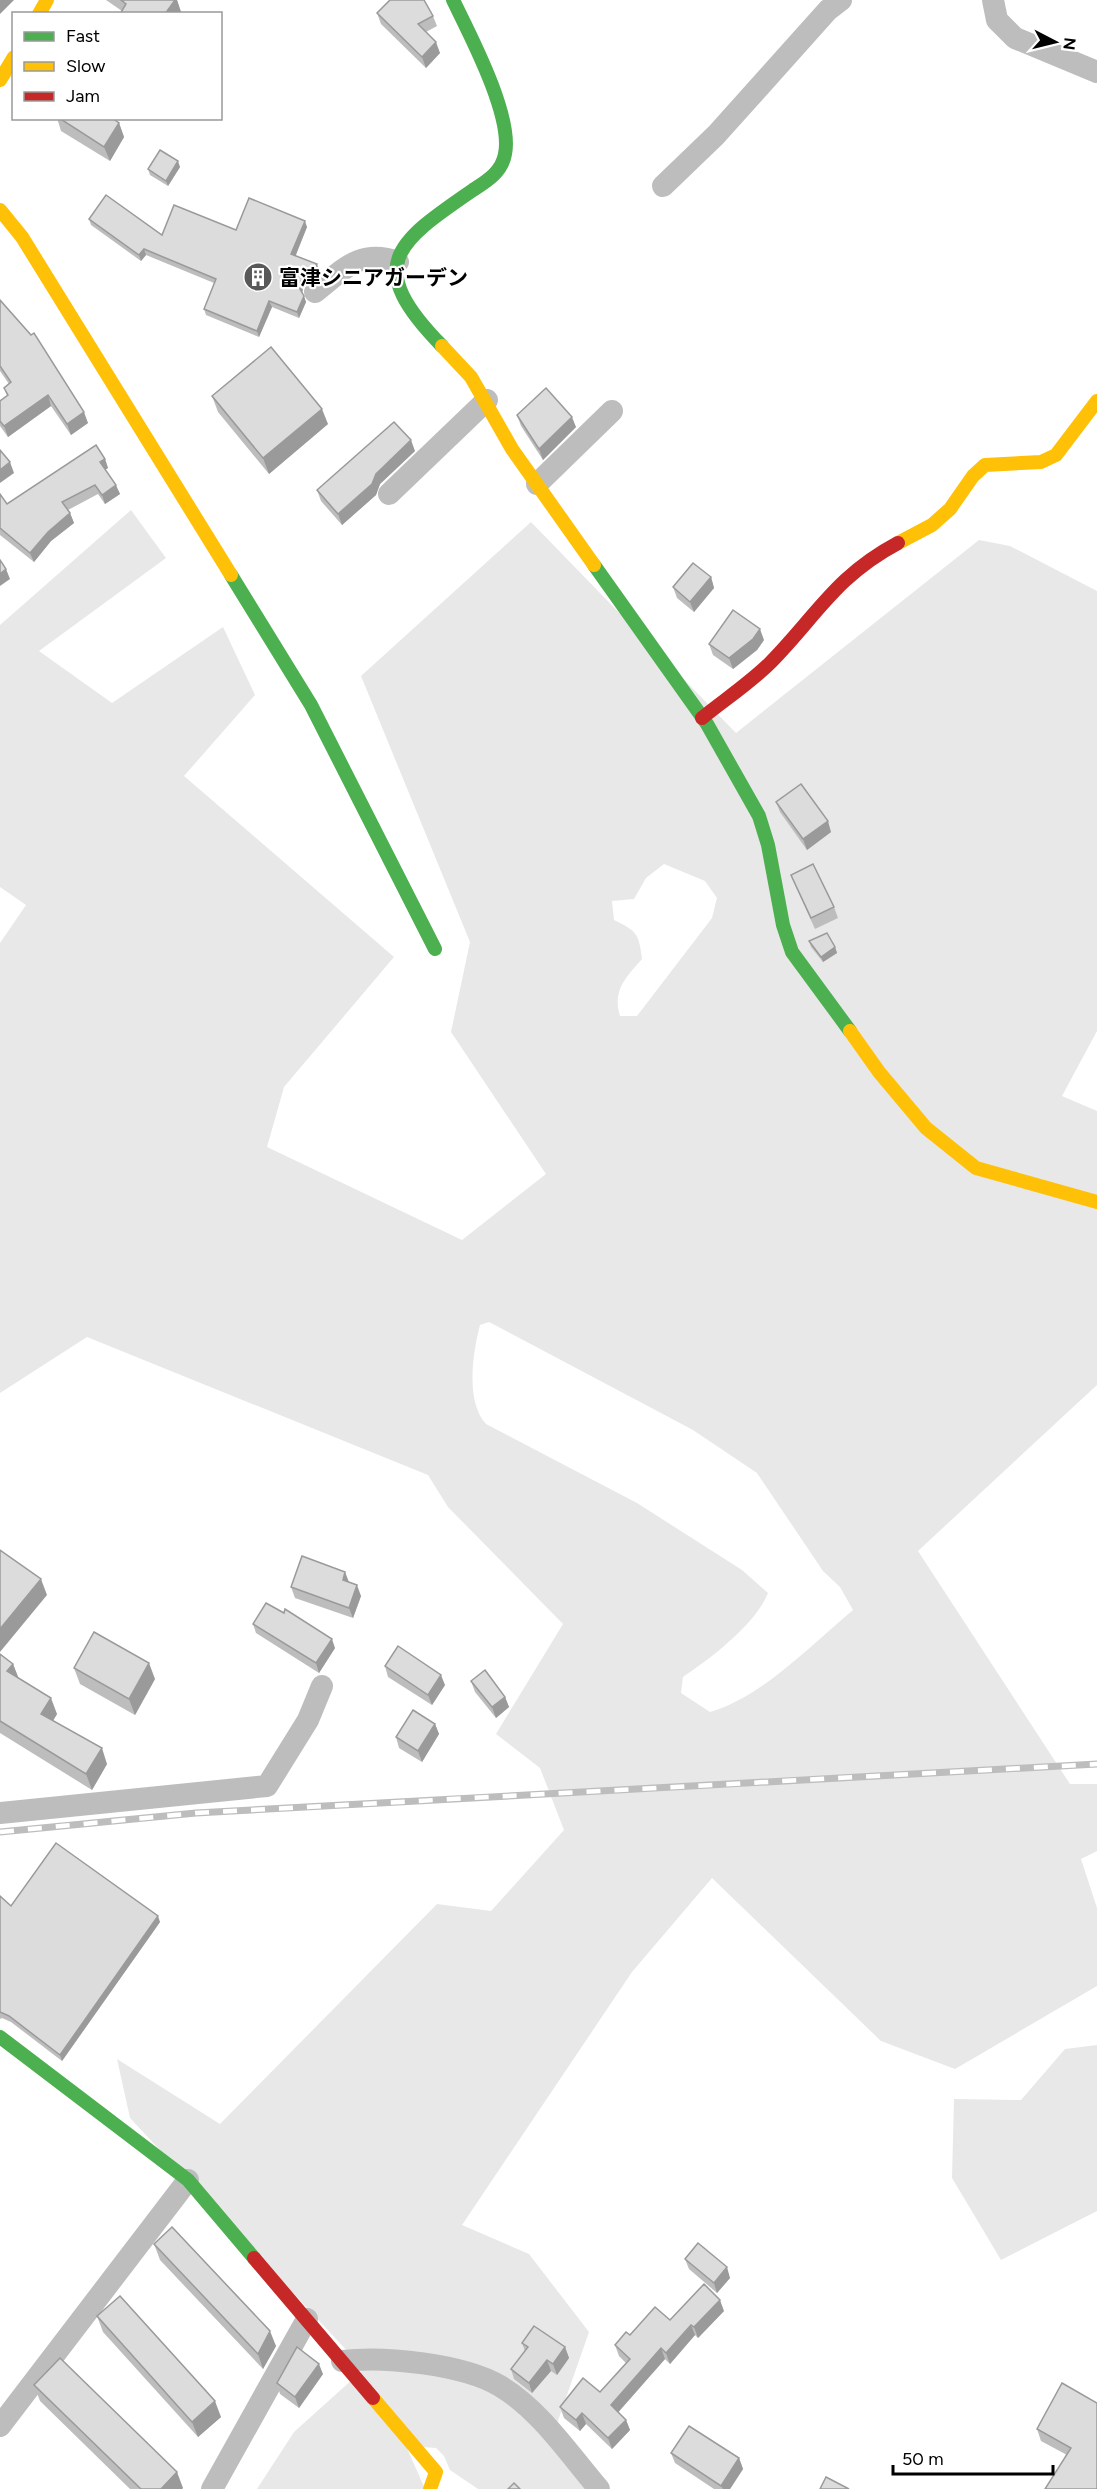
<svg xmlns="http://www.w3.org/2000/svg" width="1097" height="2489" font-family="Figtree,'Noto Sans JP',sans-serif">
<style>
.green{fill:#e8e8e8;fill-rule:evenodd}
.lines{fill:none;stroke-linecap:round;stroke-linejoin:round}
.street{stroke:#bdbdbd;stroke-width:22}
.fast{stroke:#4caf50;stroke-width:14}
.slow{stroke:#ffc107;stroke-width:14}
.jam{stroke:#c62828;stroke-width:14}
.rail-casing{stroke:#bdbdbd;stroke-width:7}
.rail{stroke:#fff;stroke-width:4.5;stroke-dasharray:14;stroke-linecap:butt}
.wall{fill:#bdbdbd}
.shaded-wall{fill:#9a9a9a}
.building{fill:#dcdcdc;stroke:#9a9a9a;stroke-width:1.5}
.labels{text-anchor:middle;dominant-baseline:central;stroke-width:4.5;stroke-linejoin:round;paint-order:stroke}
.poi-label{font-size:21px;font-weight:bold;fill:#000;stroke:#fff;text-anchor:start}
</style>
<rect width="100%" height="100%" fill="#fff"/>
<g class="green">
<path d="M 131,510 L 166,558 L 39,651 L 112,703 L 223,627 L 255,695 L 184,776 L 394,957 L 284,1087 L 267,1147 L 462,1240 L 546,1174 L 451,1032 L 470,942 L 361,676 L 531,522 L 736,733 L 979,540 L 1010,546 L 1097,591 L 1097,1031 L 1062,1096 L 1097,1111 L 1097,1385 L 918,1551 L 1070,1784 L 1097,1784 L 1097,1851 L 1081,1859 L 1097,1908 L 1097,1986 L 955,2069 L 881,2041 L 712,1878 L 632,1972 L 462,2225 L 529,2254 L 589,2332 L 553,2435 L 605,2489 L 478,2489 L 450,2470 L 444,2456 L 436,2448 L 406,2446 L 425,2489 L 257,2489 L 294,2432 L 364,2369 L 130,2118 L 117,2059 L 220,2124 L 437,1904 L 491,1911 L 564,1830 L 540,1768 L 496,1734 L 563,1624 L 448,1507 L 428,1475 L 87,1337 L 0,1393 L 0,943 L 26,905 L 0,887 L 0,625 ZM 664,864 L 705,881 L 717,898 L 712,918 L 637,1016 L 620,1016 C 612,991 626,977 642,959 C 639,934 637,931 614,920 L 612,901 L 634,899 L 646,878 ZM 489,1322 L 693,1430 L 757,1473 L 823,1571 L 840,1587 L 853,1610 C 811,1645 762,1697 710,1712 L 681,1693 L 683,1677 C 711,1658 755,1625 768,1593 L 742,1570 L 637,1503 L 486,1424 C 465,1401 473,1352 480,1325 Z"/>
<path d="M 1097,2045 L 1097,2211 L 1001,2260 L 952,2178 L 954,2099 L 1021,2100 L 1065,2049 Z"/>
</g>
<g class="lines">
<g class="street">
<path d="M 993,0 L 997,20 L 1015,38 L 1097,72"/>
<path d="M 663,186 L 716,135 L 828,10 L 841,0"/>
<path d="M 315,292 C 343,270 360,248 398,262"/>
<path d="M 537,484 L 612,411"/>
<path d="M 389,494 L 487,400"/>
<path d="M 0,1813 L 267,1786 L 308,1720 L 322,1686"/>
<path d="M 342,2361 C 384,2356 463,2364 500,2386 C 540,2410 569,2454 599,2489"/>
<path d="M 0,2426 L 188,2180"/>
<path d="M 212,2489 L 307,2319"/>
</g>
<g class="fast">
<path d="M 442,346 C 364,266 394,244 473,190 C 487,181 502,172 505,154 C 513,116 470,35 453,0"/>
<path d="M 594,565 L 707,724 L 759,816 L 768,845 L 783,925 L 792,952 L 850,1031"/>
<path d="M 231,575 L 311,705 L 435,949"/>
<path d="M 0,2037 L 188,2180 L 254,2258"/>
</g>
<g class="slow">
<path d="M 39,14 L 47,0"/>
<path d="M 0,80 L 14,57"/>
<path d="M 0,210 L 22,237 L 231,575"/>
<path d="M 442,346 L 471,377 L 512,449 L 594,565"/>
<path d="M 898,543 L 932,525 L 950,509 L 973,476 L 985,465 L 1041,462 L 1056,455 L 1097,401"/>
<path d="M 850,1031 L 879,1072 L 926,1128 L 976,1168 L 1097,1202"/>
<path d="M 373,2398 L 436,2472 L 430,2489"/>
</g>
<g class="jam">
<path d="M 702,718 C 724,700 750,683 771,662 C 817,615 836,576 898,543"/>
<path d="M 254,2258 L 373,2398"/>
</g>
<g class="rail-casing">
<path id="rail" d="M 0,1832 L 196,1813 L 1097,1764"/>
</g>
<use href="#rail" class="rail"/>
</g>
<g class="wall">
<path d="M 106,0 L 177,0 L 181,12 L 122,11 Z"/>
<path d="M 377,13 L 433,16 L 437,26 L 426,32 L 440,53 L 426,68 L 381,24 Z"/>
<path d="M 57,118 L 115,118 L 115,121 L 119,123 L 124,137 L 110,161 L 61,131 Z"/>
<path d="M 180,167 L 168,186 L 150,175 L 148,169 Z"/>
<path d="M 89,219 L 162,235 L 307,227 L 295,255 L 319,270 L 303,287 L 302,293 L 306,302 L 299,318 L 272,307 L 259,337 L 206,315 L 204,309 L 214,283 L 146,255 L 141,261 L 91,225 Z"/>
<path d="M 0,300 L 88,423 L 71,435 L 51,406 L 8,437 L 0,426 L 0,401 L 7,396 L 4,388 L 9,384 L 0,371 Z"/>
<path d="M 212,396 L 328,424 L 269,474 L 218,412 Z"/>
<path d="M 517,415 L 576,427 L 543,460 L 521,426 Z"/>
<path d="M 415,451 L 380,484 L 376,495 L 342,525 L 321,501 L 317,490 Z"/>
<path d="M 105,459 L 108,468 L 105,470 L 120,494 L 105,504 L 98,494 L 68,510 L 70,513 L 74,523 L 51,541 L 34,562 L 0,535 L 0,494 L 7,504 Z"/>
<path d="M 711,577 L 714,588 L 694,612 L 677,598 L 673,587 Z"/>
<path d="M 764,640 L 757,650 L 733,669 L 713,655 L 709,644 Z"/>
<path d="M 776,802 L 831,832 L 807,850 L 780,812 Z"/>
<path d="M 791,875 L 834,907 L 838,918 L 815,929 L 795,885 Z"/>
<path d="M 809,941 L 835,947 L 837,953 L 823,962 L 811,947 Z"/>
<path d="M 345,1572 L 349,1582 L 361,1596 L 353,1618 L 295,1598 L 291,1587 Z"/>
<path d="M 253,1624 L 335,1648 L 319,1673 L 256,1633 Z"/>
<path d="M 0,1654 L 13,1664 L 18,1678 L 57,1714 L 53,1721 L 107,1764 L 92,1790 L 0,1733 Z"/>
<path d="M 385,1666 L 445,1685 L 432,1705 L 388,1677 Z"/>
<path d="M 74,1668 L 155,1679 L 135,1715 L 80,1684 Z"/>
<path d="M 471,1681 L 505,1697 L 509,1707 L 496,1718 L 475,1692 Z"/>
<path d="M 435,1724 L 439,1734 L 422,1762 L 399,1748 L 396,1737 Z"/>
<path d="M 0,1896 L 11,1906 L 160,1922 L 62,2061 L 11,2022 L 2,2018 L 0,2019 Z"/>
<path d="M 154,2244 L 276,2346 L 263,2369 L 160,2260 Z"/>
<path d="M 685,2259 L 730,2278 L 717,2293 L 689,2269 Z"/>
<path d="M 724,2311 L 698,2338 L 695,2335 L 670,2364 L 665,2359 L 618,2412 L 626,2420 L 630,2430 L 612,2449 L 586,2424 L 580,2431 L 564,2418 L 560,2407 L 600,2392 L 626,2363 L 619,2356 L 615,2345 L 630,2335 L 670,2320 Z"/>
<path d="M 97,2316 L 221,2417 L 198,2437 L 103,2332 Z"/>
<path d="M 522,2343 L 565,2347 L 569,2358 L 557,2375 L 551,2371 L 532,2393 L 514,2379 L 511,2369 L 525,2351 Z"/>
<path d="M 323,2374 L 299,2408 L 280,2394 L 277,2383 Z"/>
<path d="M 34,2385 L 183,2488 L 182,2489 L 130,2489 L 40,2401 Z"/>
<path d="M 1097,2403 L 1067,2455 L 1041,2441 L 1037,2429 Z"/>
<path d="M 671,2453 L 739,2458 L 743,2469 L 730,2489 L 714,2489 L 675,2463 Z"/>
</g>
<g class="shaded-wall">
<path d="M 0,0 L 14,0 L 0,14 Z"/>
<path d="M 175,0 L 177,0 L 181,12 L 180,14 L 165,14 Z"/>
<path d="M 436,42 L 440,53 L 426,68 L 422,57 Z"/>
<path d="M 110,118 L 115,118 L 117,126 L 119,123 L 124,137 L 110,161 L 104,147 Z"/>
<path d="M 178,161 L 180,167 L 168,186 L 166,181 Z"/>
<path d="M 305,221 L 307,227 L 294,260 L 291,254 Z"/>
<path d="M 144,249 L 146,255 L 141,261 L 139,255 Z"/>
<path d="M 317,264 L 319,270 L 303,287 L 302,295 L 300,289 L 301,281 Z"/>
<path d="M 304,296 L 306,302 L 299,318 L 297,312 Z"/>
<path d="M 269,301 L 272,307 L 259,337 L 257,331 Z"/>
<path d="M 48,395 L 51,406 L 8,437 L 4,426 Z"/>
<path d="M 322,409 L 328,424 L 269,474 L 263,458 Z"/>
<path d="M 84,412 L 88,423 L 71,435 L 67,424 Z"/>
<path d="M 572,417 L 576,427 L 543,460 L 539,449 Z"/>
<path d="M 411,440 L 415,451 L 380,484 L 376,495 L 342,525 L 338,514 L 376,474 Z"/>
<path d="M 105,459 L 108,468 L 103,471 L 100,462 Z"/>
<path d="M 10,462 L 14,473 L 0,483 L 0,470 Z"/>
<path d="M 116,485 L 120,494 L 105,504 L 102,495 Z"/>
<path d="M 70,513 L 74,523 L 51,541 L 34,562 L 30,553 L 48,532 Z"/>
<path d="M 6,569 L 10,579 L 0,586 L 0,574 Z"/>
<path d="M 711,577 L 714,588 L 694,612 L 690,602 Z"/>
<path d="M 760,629 L 764,640 L 757,650 L 733,669 L 729,658 Z"/>
<path d="M 828,821 L 831,832 L 807,850 L 803,839 Z"/>
<path d="M 835,947 L 837,953 L 823,962 L 821,957 Z"/>
<path d="M 345,1572 L 349,1583 L 343,1580 Z"/>
<path d="M 41,1579 L 47,1595 L 0,1652 L 0,1629 Z"/>
<path d="M 357,1585 L 361,1596 L 353,1618 L 349,1608 Z"/>
<path d="M 332,1639 L 335,1648 L 319,1673 L 316,1663 Z"/>
<path d="M 149,1663 L 155,1679 L 135,1715 L 129,1699 Z"/>
<path d="M 13,1664 L 19,1679 L 7,1671 Z"/>
<path d="M 441,1675 L 445,1685 L 432,1705 L 428,1695 Z"/>
<path d="M 505,1697 L 509,1707 L 496,1718 L 492,1707 Z"/>
<path d="M 51,1698 L 57,1714 L 47,1730 L 41,1714 Z"/>
<path d="M 435,1724 L 439,1734 L 422,1762 L 418,1751 Z"/>
<path d="M 102,1748 L 107,1764 L 92,1790 L 86,1774 Z"/>
<path d="M 158,1916 L 160,1922 L 62,2061 L 60,2055 Z"/>
<path d="M 727,2267 L 730,2278 L 717,2293 L 714,2283 Z"/>
<path d="M 720,2300 L 724,2311 L 698,2338 L 694,2327 Z"/>
<path d="M 691,2325 L 695,2335 L 670,2364 L 666,2353 Z"/>
<path d="M 270,2331 L 276,2346 L 263,2369 L 258,2354 Z"/>
<path d="M 565,2347 L 569,2358 L 557,2375 L 553,2364 Z"/>
<path d="M 661,2348 L 665,2359 L 615,2416 L 611,2405 Z"/>
<path d="M 547,2360 L 551,2371 L 532,2393 L 529,2383 Z"/>
<path d="M 319,2364 L 323,2374 L 299,2408 L 295,2397 Z"/>
<path d="M 215,2401 L 221,2417 L 198,2437 L 192,2422 Z"/>
<path d="M 582,2413 L 586,2424 L 580,2431 L 576,2420 Z"/>
<path d="M 626,2420 L 630,2430 L 612,2449 L 608,2438 Z"/>
<path d="M 739,2458 L 743,2469 L 730,2489 L 723,2489 L 721,2486 Z"/>
<path d="M 177,2472 L 183,2488 L 182,2489 L 161,2489 Z"/>
</g>
<g class="building">
<path d="M 121,0 L 175,0 L 165,14 L 120,14 L 126,4 Z"/>
<path d="M 390,0 L 424,0 L 433,16 L 418,24 L 436,42 L 422,57 L 377,13 Z"/>
<path d="M 59,118 L 112,118 L 119,123 L 104,147 Z"/>
<path d="M 160,150 L 178,161 L 166,181 L 148,169 Z"/>
<path d="M 106,195 L 162,235 L 174,205 L 236,230 L 249,198 L 305,221 L 291,254 L 317,264 L 301,281 L 300,289 L 304,296 L 297,312 L 269,301 L 257,331 L 204,309 L 216,279 L 144,249 L 139,255 L 89,219 Z"/>
<path d="M 0,300 L 31,335 L 34,333 L 84,412 L 67,424 L 48,395 L 4,426 L 0,421 L 0,401 L 8,395 L 4,388 L 11,382 L 0,366 Z"/>
<path d="M 271,347 L 322,409 L 263,458 L 212,396 Z"/>
<path d="M 546,388 L 572,417 L 539,449 L 517,415 Z"/>
<path d="M 394,422 L 411,440 L 376,474 L 372,484 L 338,514 L 317,490 Z"/>
<path d="M 96,445 L 105,459 L 100,462 L 116,485 L 102,495 L 95,485 L 62,502 L 70,513 L 48,532 L 30,553 L 0,528 L 0,494 L 7,504 Z"/>
<path d="M 0,450 L 10,462 L 0,470 Z"/>
<path d="M 0,560 L 6,569 L 0,574 Z"/>
<path d="M 693,563 L 711,577 L 690,602 L 673,587 Z"/>
<path d="M 733,610 L 760,629 L 753,639 L 729,658 L 709,644 Z"/>
<path d="M 801,784 L 828,821 L 803,839 L 776,802 Z"/>
<path d="M 813,864 L 834,907 L 811,918 L 791,875 Z"/>
<path d="M 827,933 L 835,947 L 821,957 L 809,941 Z"/>
<path d="M 0,1550 L 41,1579 L 0,1629 Z"/>
<path d="M 302,1556 L 345,1572 L 343,1580 L 357,1585 L 349,1608 L 291,1587 Z"/>
<path d="M 266,1603 L 284,1613 L 285,1609 L 332,1639 L 316,1663 L 253,1624 Z"/>
<path d="M 94,1632 L 149,1663 L 129,1699 L 74,1668 Z"/>
<path d="M 398,1646 L 441,1675 L 428,1695 L 385,1666 Z"/>
<path d="M 0,1654 L 13,1664 L 7,1671 L 51,1698 L 41,1714 L 102,1748 L 86,1774 L 0,1721 Z"/>
<path d="M 485,1670 L 505,1697 L 492,1707 L 471,1681 Z"/>
<path d="M 413,1710 L 435,1724 L 418,1751 L 396,1737 Z"/>
<path d="M 56,1843 L 158,1916 L 60,2055 L 9,2016 L 0,2012 L 0,1896 L 11,1906 Z"/>
<path d="M 172,2227 L 270,2331 L 258,2354 L 154,2244 Z"/>
<path d="M 698,2243 L 727,2267 L 714,2283 L 685,2259 Z"/>
<path d="M 704,2284 L 720,2300 L 694,2327 L 691,2325 L 666,2353 L 661,2348 L 611,2405 L 626,2420 L 608,2438 L 582,2413 L 576,2420 L 560,2407 L 583,2378 L 600,2392 L 630,2359 L 615,2345 L 626,2332 L 630,2335 L 655,2307 L 670,2320 Z"/>
<path d="M 120,2296 L 215,2401 L 192,2422 L 97,2316 Z"/>
<path d="M 534,2326 L 565,2347 L 553,2364 L 547,2360 L 529,2383 L 511,2369 L 528,2347 L 522,2343 Z"/>
<path d="M 297,2347 L 319,2364 L 295,2397 L 277,2383 Z"/>
<path d="M 60,2358 L 177,2472 L 161,2489 L 141,2489 L 34,2385 Z"/>
<path d="M 1062,2383 L 1097,2403 L 1097,2489 L 1045,2489 L 1071,2448 L 1037,2429 Z"/>
<path d="M 689,2426 L 739,2458 L 721,2486 L 671,2453 Z"/>
<path d="M 826,2477 L 849,2489 L 820,2489 Z"/>
<path d="M 514,2483 L 520,2489 L 508,2489 Z"/>
</g>
<defs>
<g id="building-disc" transform="scale(1.5)"><circle r="9.5" fill="#595959" stroke="#fff"/><path d="M-4-6H4V6H1V3H-1V6H-4ZM-2.5-4.3h1.7v1.8h-1.7ZM.8-4.3h1.7v1.8H.8ZM-2.5-1h1.7V.8h-1.7ZM.8-1h1.7V.8H.8Z" fill="#fff"/></g>
</defs>
<g fill-rule="evenodd">
<use href="#building-disc" x="258" y="277"/>
</g>
<g class="labels">
<g class="poi-label">
<text x="279" y="277">富津シニアガーデン</text>
</g>
</g>
<rect x="12" y="12" width="210" height="108" fill="#ffffff" stroke="#999999" stroke-width="1.5"/>
<rect x="24" y="32" width="30" height="9" fill="#4caf50" stroke="#999999" stroke-width="1.5"/>
<text x="66" y="42" font-size="18" fill="#000000">Fast</text>
<rect x="24" y="62" width="30" height="9" fill="#ffc107" stroke="#999999" stroke-width="1.5"/>
<text x="66" y="72" font-size="18" fill="#000000">Slow</text>
<rect x="24" y="92" width="30" height="9" fill="#c62828" stroke="#999999" stroke-width="1.5"/>
<text x="66" y="102" font-size="18" fill="#000000">Jam</text>
<g transform="translate(1055 42) rotate(97)" stroke="#ffffff" stroke-width="4.5" paint-order="stroke">
<path d="M0-4.5L10 22L0 15L-10 22Z" fill="#000000"/>
<text y="-9" font-size="16" font-weight="bold" text-anchor="middle" fill="#000000">N</text>
</g>
<path d="M893 2465v9h160v-9" fill="none" stroke="#000000" stroke-width="3"/>
<text x="902" y="2465" font-size="18" fill="#000000" stroke="#ffffff" stroke-width="4.5" paint-order="stroke">50 m</text>
</svg>
